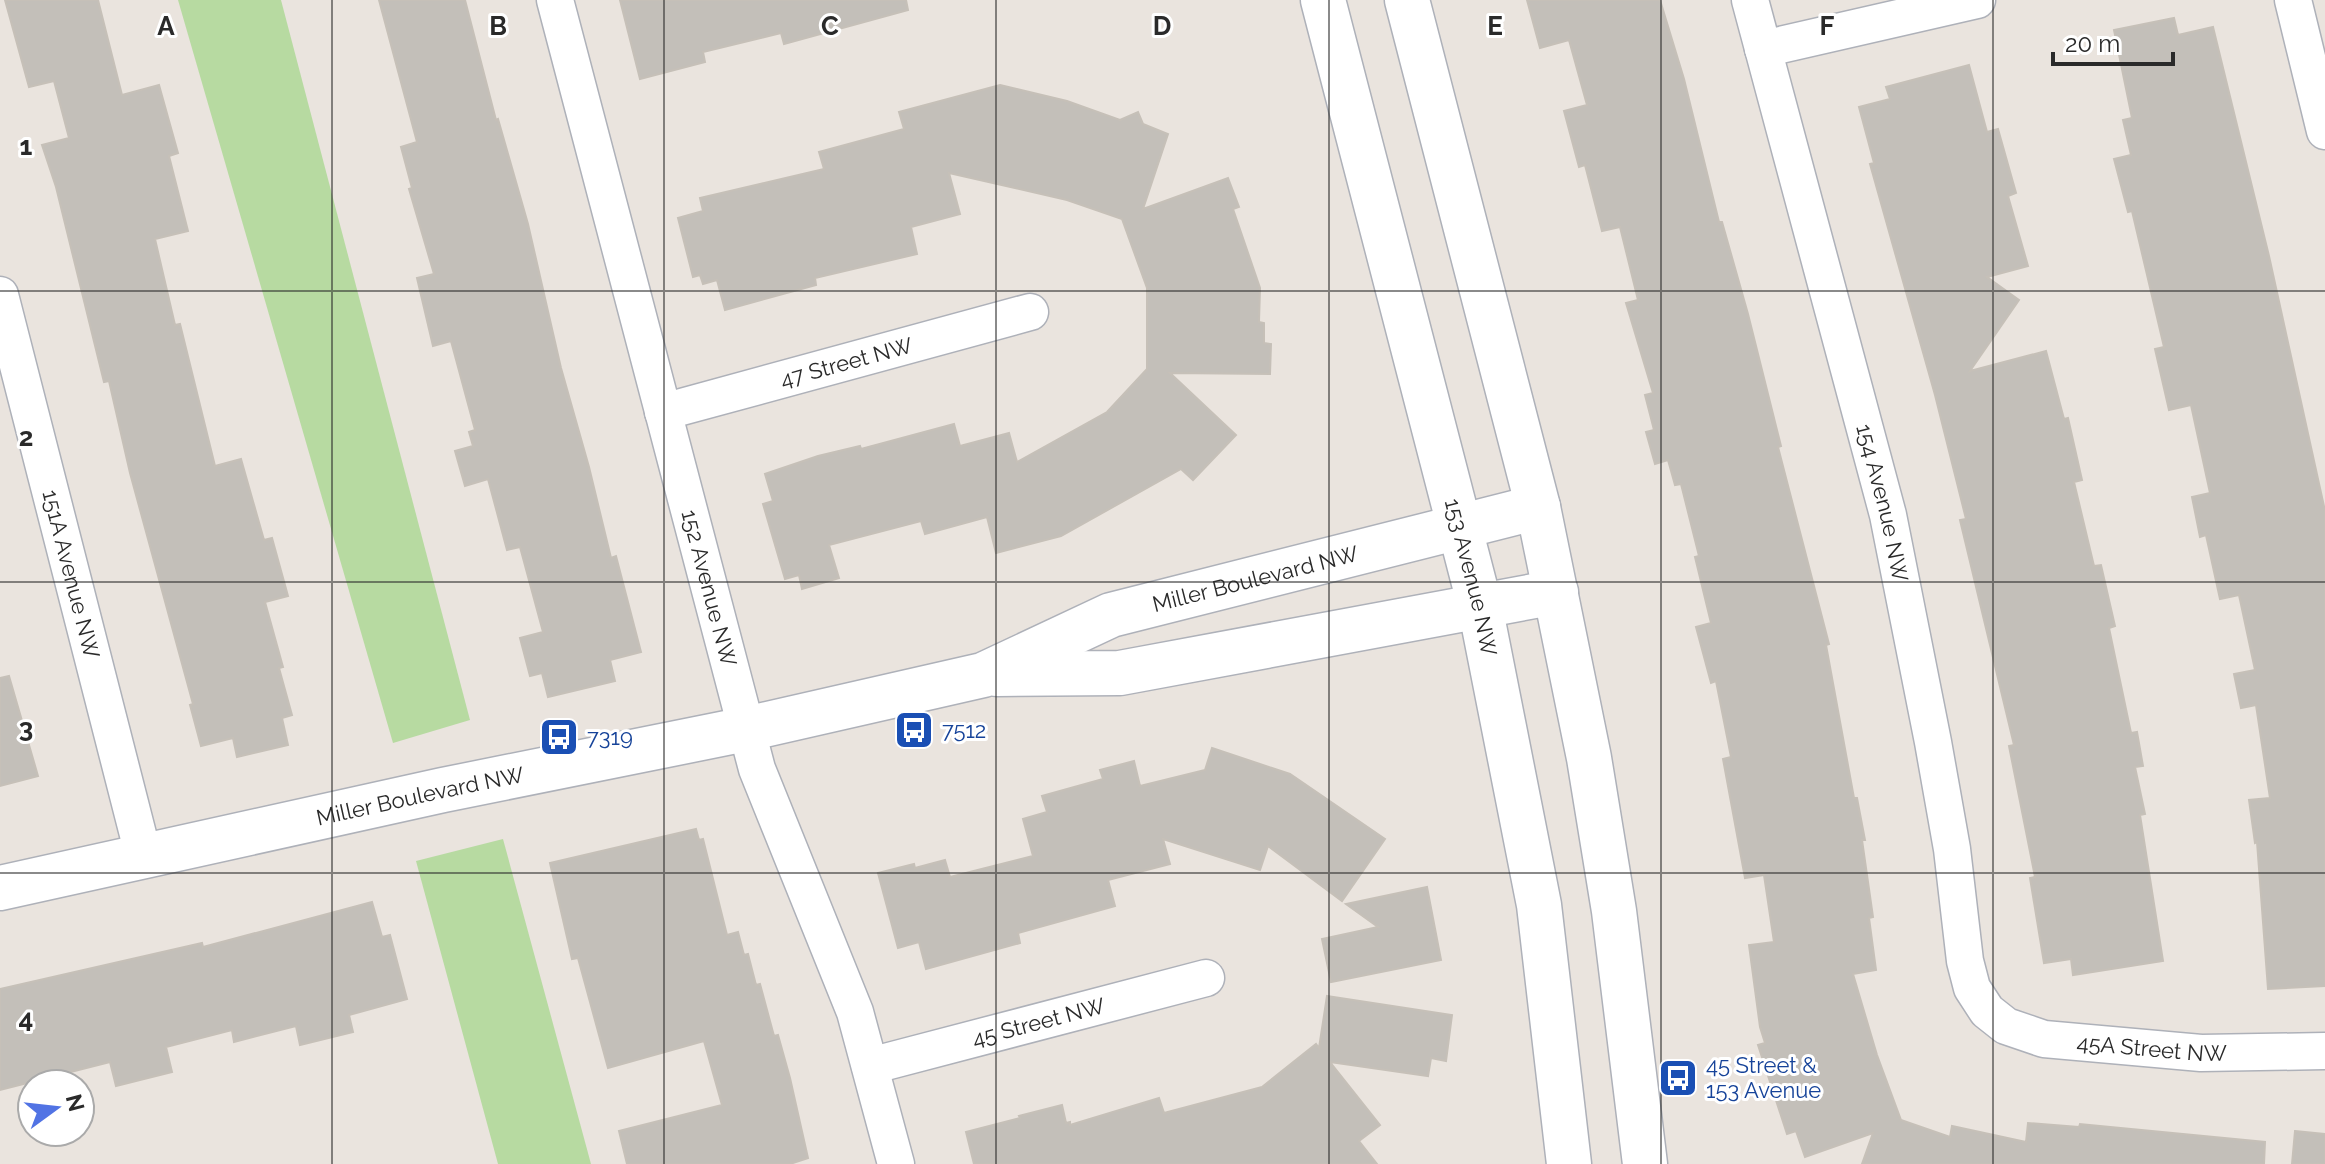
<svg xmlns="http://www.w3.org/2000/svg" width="2325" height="1164" font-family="Raleway,sans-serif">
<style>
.green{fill:#b7daa1}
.building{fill:#c3bfb9;stroke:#c6c0b8;stroke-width:2}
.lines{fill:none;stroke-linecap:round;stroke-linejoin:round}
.minor-casing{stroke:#aeb1b9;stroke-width:39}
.tertiary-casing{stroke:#aeb1b9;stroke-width:47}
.secondary-casing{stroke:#aeb1b9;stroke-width:47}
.minor{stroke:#fff;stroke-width:36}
.tertiary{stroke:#fff;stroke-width:44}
.secondary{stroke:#fff;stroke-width:44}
.grid{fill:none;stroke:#2a2a2a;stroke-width:2;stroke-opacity:0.55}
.labels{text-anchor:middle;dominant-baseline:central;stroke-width:6;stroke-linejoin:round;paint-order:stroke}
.street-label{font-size:22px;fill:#2a2a2a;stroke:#fff}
.transit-label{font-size:22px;fill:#164399;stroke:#fff;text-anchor:start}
.grid-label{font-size:26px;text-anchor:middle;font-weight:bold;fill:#2a2a2a;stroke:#fff;stroke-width:6;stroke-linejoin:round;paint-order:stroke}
</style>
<rect width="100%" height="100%" fill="#eae4de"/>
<g class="green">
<path d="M 178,0 L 281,0 L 470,720 L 393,743 Z"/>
<path d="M 503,839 L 591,1164 L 498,1164 L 416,861 Z"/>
</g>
<g class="building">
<path d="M 5,0 L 98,0 L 122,95 L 159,85 L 178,153 L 169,156 L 188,231 L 155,239 L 175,325 L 180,324 L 215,466 L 241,459 L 264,540 L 272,538 L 288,596 L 265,602 L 283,667 L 279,668 L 292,715 L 282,718 L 288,745 L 237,757 L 233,738 L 201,746 L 190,705 L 193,704 L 130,473 L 109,381 L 104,382 L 56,187 L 42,145 L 69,138 L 54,81 L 29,87 Z"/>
<path d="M 379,0 L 465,0 L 496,120 L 498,119 L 528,224 L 561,368 L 589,467 L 611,558 L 616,556 L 641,652 L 610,660 L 615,681 L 548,697 L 542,673 L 530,676 L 520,638 L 543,632 L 520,547 L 507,550 L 488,479 L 465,486 L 455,451 L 473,446 L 469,432 L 475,430 L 451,341 L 433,346 L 417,278 L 434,274 L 409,189 L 412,188 L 401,147 L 417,142 Z"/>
<path d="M 620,0 L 906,0 L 908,10 L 784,44 L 781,33 L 703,52 L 705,62 L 640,79 Z"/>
<path d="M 1527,0 L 1660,0 L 1684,79 L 1719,222 L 1722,222 L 1748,314 L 1781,446 L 1778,447 L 1829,644 L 1826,645 L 1854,798 L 1857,798 L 1865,840 L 1862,840 L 1873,917 L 1869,918 L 1876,970 L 1853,974 L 1877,1055 L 1901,1120 L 1950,1137 L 1952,1126 L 2026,1142 L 2028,1123 L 2079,1127 L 2080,1124 L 2265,1142 L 2264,1164 L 1862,1164 L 1873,1133 L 1805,1157 L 1796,1131 L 1787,1134 L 1758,1045 L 1765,1043 L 1760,1027 L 1749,945 L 1774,942 L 1764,875 L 1745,878 L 1723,759 L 1731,757 L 1716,681 L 1711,683 L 1696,627 L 1711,623 L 1695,557 L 1699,556 L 1681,484 L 1675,485 L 1668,460 L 1655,464 L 1646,432 L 1654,430 L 1645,395 L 1653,393 L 1626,303 L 1638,300 L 1620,227 L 1602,231 L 1585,165 L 1579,167 L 1564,111 L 1587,105 L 1569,40 L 1540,48 Z"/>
<path d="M 2174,18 L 2178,35 L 2213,27 L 2269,256 L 2325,511 L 2325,986 L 2268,989 L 2257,842 L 2255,843 L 2249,800 L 2270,798 L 2256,705 L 2241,708 L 2234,674 L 2255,670 L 2239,595 L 2220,599 L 2206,535 L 2200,537 L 2192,497 L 2210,493 L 2191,405 L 2169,410 L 2155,349 L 2164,347 L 2132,211 L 2128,212 L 2114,159 L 2131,155 L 2123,120 L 2132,118 L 2114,30 Z"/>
<path d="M 1969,65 L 1987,132 L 1998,129 L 2016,193 L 2008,196 L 2028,266 L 1987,277 L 2019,300 L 1970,371 L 2046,351 L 2064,419 L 2068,418 L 2082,480 L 2074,482 L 2094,566 L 2101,565 L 2115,626 L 2109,628 L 2131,733 L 2137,732 L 2143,766 L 2135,767 L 2145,814 L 2140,815 L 2163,961 L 2073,975 L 2071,959 L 2044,963 L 2030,878 L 2035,877 L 2009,746 L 2014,745 L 1960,520 L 1966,519 L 1935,395 L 1870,164 L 1874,163 L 1859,107 L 1890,99 L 1886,87 Z"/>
<path d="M 1000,85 L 1067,101 L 1120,120 L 1138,112 L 1143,124 L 1168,134 L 1143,209 L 1228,178 L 1239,207 L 1233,209 L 1260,288 L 1259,322 L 1264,323 L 1264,343 L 1271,344 L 1270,374 L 1170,373 L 1236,435 L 1193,480 L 1181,469 L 1061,536 L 996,553 L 987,517 L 925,534 L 921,521 L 829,545 L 839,578 L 802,589 L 799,575 L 785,579 L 763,504 L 773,501 L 765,474 L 818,456 L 860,446 L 861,449 L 954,424 L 960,446 L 1009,433 L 1017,462 L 1107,412 L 1147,369 L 1147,288 L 1122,219 L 1067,200 L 949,173 L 960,214 L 911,227 L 917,254 L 815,278 L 816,285 L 725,310 L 717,280 L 703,284 L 700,275 L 693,277 L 678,218 L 703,211 L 700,198 L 824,169 L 819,152 L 904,129 L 899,112 Z"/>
<path d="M 9,676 L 38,776 L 0,786 L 0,678 Z"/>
<path d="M 1212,748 L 1290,774 L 1385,839 L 1342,901 L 1268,846 L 1260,870 L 1163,839 L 1170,864 L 1108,880 L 1115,906 L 1018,933 L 1020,943 L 926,969 L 919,942 L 898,948 L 878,873 L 914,864 L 915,868 L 945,860 L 950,877 L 1033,856 L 1023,819 L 1047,812 L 1042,796 L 1103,779 L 1100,770 L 1134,761 L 1140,786 L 1205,770 Z"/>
<path d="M 696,829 L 699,840 L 703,839 L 727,935 L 738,932 L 744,955 L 748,954 L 756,985 L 760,984 L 774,1036 L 778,1035 L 790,1078 L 808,1158 L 790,1164 L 627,1164 L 619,1131 L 722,1105 L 704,1041 L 608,1068 L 578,958 L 572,959 L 550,863 Z"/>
<path d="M 1427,887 L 1441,960 L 1331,982 L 1322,939 L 1378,927 L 1346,904 Z"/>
<path d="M 372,902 L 382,937 L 390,935 L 407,999 L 349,1015 L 353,1032 L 300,1045 L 296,1026 L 234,1042 L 232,1030 L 166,1047 L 172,1072 L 116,1086 L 110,1062 L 0,1090 L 0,989 L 202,943 L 203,947 Z"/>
<path d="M 1327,996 L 1452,1015 L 1446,1061 L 1431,1058 L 1428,1076 L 1330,1062 L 1380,1125 L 1359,1141 L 1377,1164 L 974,1164 L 966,1132 L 1020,1118 L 1019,1116 L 1062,1105 L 1066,1123 L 1070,1122 L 1070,1125 L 1159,1098 L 1164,1113 L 1262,1087 L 1316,1044 L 1319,1048 Z"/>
<path d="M 2295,1131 L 2325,1134 L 2325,1164 L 2292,1164 Z"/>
</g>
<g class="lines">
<g class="minor-casing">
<g id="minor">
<path id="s1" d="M 555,0 L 757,769 L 855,1012 L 896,1164"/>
<path id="s2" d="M 1750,0 L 1888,515 L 1933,742 L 1952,849 L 1965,961 L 1972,988 L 1987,1011 L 2006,1026 L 2044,1039 L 2201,1053 L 2325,1051"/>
<path d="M 2293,0 L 2325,131"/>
<path d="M 1763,49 L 1977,0"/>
<path id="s3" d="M 0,295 L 143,854"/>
<path id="s4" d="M 663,412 L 1030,312"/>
<path id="s5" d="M 870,1066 L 1206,978"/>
</g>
</g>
<g class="tertiary-casing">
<g id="tertiary">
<path d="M 997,674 L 1120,673 L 1556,592"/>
<path id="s6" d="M 0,888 L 443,790 L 746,729 L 983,675 L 1111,615 L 1538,507"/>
</g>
</g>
<g class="secondary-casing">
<g id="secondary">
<path id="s7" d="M 1323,0 L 1480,606 L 1539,905 L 1569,1164"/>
<path d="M 1407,0 L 1538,507 L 1589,758 L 1614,911 L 1645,1164"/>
</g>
</g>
<use href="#minor" class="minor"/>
<use href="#tertiary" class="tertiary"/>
<use href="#secondary" class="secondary"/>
</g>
<path class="grid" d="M 332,0 L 332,1164M 664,0 L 664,1164M 996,0 L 996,1164M 1329,0 L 1329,1164M 1661,0 L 1661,1164M 1993,0 L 1993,1164M 0,291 L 2325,291M 0,582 L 2325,582M 0,873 L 2325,873"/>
<defs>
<g id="bus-square" transform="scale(2)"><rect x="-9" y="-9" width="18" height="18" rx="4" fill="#1a4fb4" stroke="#fff"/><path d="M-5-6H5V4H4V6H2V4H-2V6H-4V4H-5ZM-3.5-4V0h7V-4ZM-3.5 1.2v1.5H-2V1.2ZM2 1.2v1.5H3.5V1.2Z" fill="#fff"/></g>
</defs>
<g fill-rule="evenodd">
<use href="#bus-square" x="914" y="730"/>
<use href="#bus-square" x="559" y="737"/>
<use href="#bus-square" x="1678" y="1078"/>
</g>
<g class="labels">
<g class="street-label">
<text stroke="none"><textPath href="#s4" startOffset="190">47 Street NW</textPath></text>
<text stroke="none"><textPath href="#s2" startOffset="520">154 Avenue NW</textPath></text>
<text stroke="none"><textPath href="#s3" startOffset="288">151A Avenue NW</textPath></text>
<text stroke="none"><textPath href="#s7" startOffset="596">153 Avenue NW</textPath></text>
<text stroke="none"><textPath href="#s6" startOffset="1296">Miller Boulevard NW</textPath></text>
<text stroke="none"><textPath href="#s1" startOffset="608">152 Avenue NW</textPath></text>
<text stroke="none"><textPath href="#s6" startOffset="430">Miller Boulevard NW</textPath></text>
<text stroke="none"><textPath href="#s5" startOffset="174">45 Street NW</textPath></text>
<text stroke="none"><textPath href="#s2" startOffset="1214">45A Street NW</textPath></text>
</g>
<g class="transit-label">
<text x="942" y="730">7512</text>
<text x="587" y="737">7319</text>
<text x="1706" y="1065">45 Street &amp;<tspan x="1706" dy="25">153 Avenue</tspan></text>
</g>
</g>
<g class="grid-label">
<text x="166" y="35">A</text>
<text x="498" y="35">B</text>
<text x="830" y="35">C</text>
<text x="1162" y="35">D</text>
<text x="1495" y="35">E</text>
<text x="1827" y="35">F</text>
<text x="26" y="155">1</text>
<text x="26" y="446">2</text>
<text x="26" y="737">3</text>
<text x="26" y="1028">4</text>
</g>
<g transform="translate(56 1108) rotate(75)"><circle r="38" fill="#ffffff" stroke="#aaaaaa" stroke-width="2"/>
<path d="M0-6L14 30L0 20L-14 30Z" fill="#5173e4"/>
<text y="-12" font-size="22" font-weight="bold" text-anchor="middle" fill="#2a2a2a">N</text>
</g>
<path d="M2053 52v12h120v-12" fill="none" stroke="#2a2a2a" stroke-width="4"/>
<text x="2065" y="52" font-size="24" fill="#2a2a2a" stroke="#ffffff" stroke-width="6" paint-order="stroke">20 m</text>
</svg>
